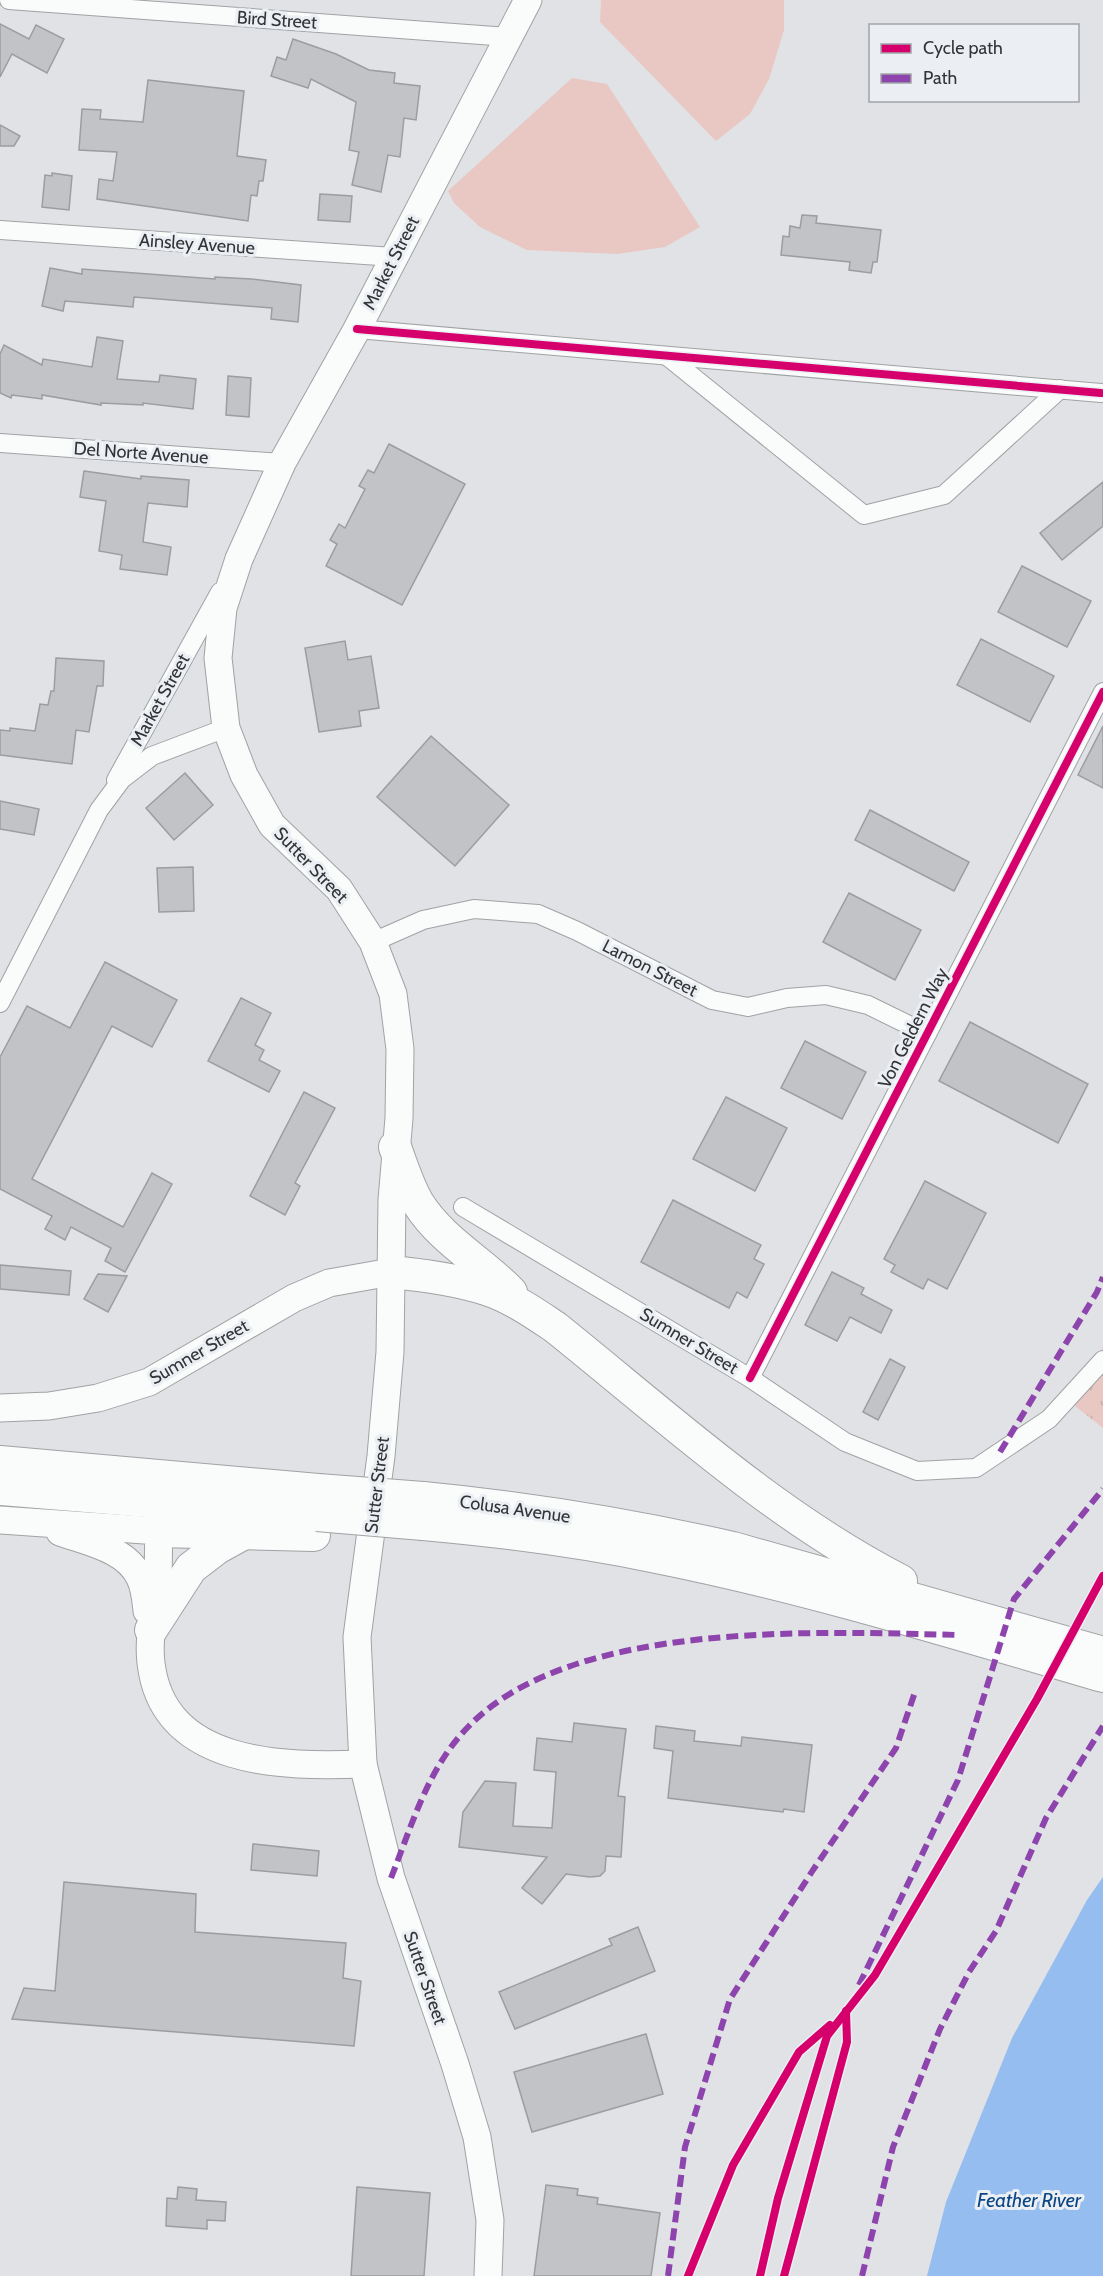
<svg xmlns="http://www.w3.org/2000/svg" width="1103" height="2276" font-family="Cabin,sans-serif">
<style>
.park{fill:url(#park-tufts)}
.pitch{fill:#e9c7c2}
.water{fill:#95bdef}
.building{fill:#c2c3c6;stroke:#9b9d9f;stroke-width:1.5}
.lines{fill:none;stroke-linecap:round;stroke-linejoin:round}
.minor-casing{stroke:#a0a2a4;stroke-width:20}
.secondary-casing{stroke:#a0a2a4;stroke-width:29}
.trunk-casing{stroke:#a0a2a4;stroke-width:34}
.minor{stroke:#fafbfb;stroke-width:18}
.secondary{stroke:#fafbfb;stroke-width:27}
.trunk{stroke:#fafbfb;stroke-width:32}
.trunk-bridge-casing{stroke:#a0a2a4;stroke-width:34;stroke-linecap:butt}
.trunk-bridge{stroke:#fafbfb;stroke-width:32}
.quiet{stroke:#8e44ad;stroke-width:6;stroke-dasharray:12 6;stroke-linecap:butt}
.cycleway-casing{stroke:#ebeff4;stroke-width:11}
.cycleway{stroke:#d6006c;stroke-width:8}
.labels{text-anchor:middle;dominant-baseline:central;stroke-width:6;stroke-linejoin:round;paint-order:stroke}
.street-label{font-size:18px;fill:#323436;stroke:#ebeff4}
.water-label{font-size:20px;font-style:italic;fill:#0b4583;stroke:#ebeff4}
</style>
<defs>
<pattern id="park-tufts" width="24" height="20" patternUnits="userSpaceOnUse" patternTransform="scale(1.5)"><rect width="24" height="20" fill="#e9c7c2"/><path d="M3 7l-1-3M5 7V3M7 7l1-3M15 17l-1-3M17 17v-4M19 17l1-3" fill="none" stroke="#c8aca7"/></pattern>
</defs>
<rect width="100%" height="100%" fill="#e0e2e5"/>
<path class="park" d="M 1103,1347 L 1103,1428 L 1075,1406 Z"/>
<g class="pitch">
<path d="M 601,0 L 784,0 L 784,30 L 769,79 L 750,114 L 716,141 L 600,22 Z"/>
<path d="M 572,78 L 607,84 L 700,227 L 665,247 L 617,254 L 527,250 L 480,227 L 454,203 L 448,191 Z"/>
</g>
<path class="water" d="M 1103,1877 L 1103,2276 L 927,2276 L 946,2202 L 1012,2038 L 1087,1900 Z"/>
<g class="building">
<path d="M 0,24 L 29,39 L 36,25 L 64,39 L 47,73 L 12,54 L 0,77 Z"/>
<path d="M 293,39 L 336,54 L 369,70 L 395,73 L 394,83 L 420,86 L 416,120 L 404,118 L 400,157 L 388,155 L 381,192 L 352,185 L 359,152 L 349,150 L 356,102 L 311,79 L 308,88 L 271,76 L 277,57 L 286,60 Z"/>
<path d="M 148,80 L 244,91 L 237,156 L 266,160 L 263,181 L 259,181 L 257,196 L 251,195 L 248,221 L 97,199 L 99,179 L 113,181 L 117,152 L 79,150 L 82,109 L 101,110 L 100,119 L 143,122 Z"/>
<path d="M 0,125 L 20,136 L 14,146 L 0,146 Z"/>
<path d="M 52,173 L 72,176 L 69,210 L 42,207 L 45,175 L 52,176 Z"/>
<path d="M 320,194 L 352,196 L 350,222 L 318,220 Z"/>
<path d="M 802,215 L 817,216 L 816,223 L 881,230 L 877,262 L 873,262 L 871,273 L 849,270 L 850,262 L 781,255 L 783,236 L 789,237 L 790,226 L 800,228 Z"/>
<path d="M 50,268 L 82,274 L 82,269 L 215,279 L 215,277 L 251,279 L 301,285 L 298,322 L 271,319 L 272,308 L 134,297 L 133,307 L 65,301 L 63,311 L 42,306 Z"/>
<path d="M 97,337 L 123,341 L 117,379 L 159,382 L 160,375 L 196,379 L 193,409 L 143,403 L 143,405 L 101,403 L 101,405 L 42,395 L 42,399 L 12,395 L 11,398 L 0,393 L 0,354 L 4,345 L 42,365 L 43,359 L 92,367 Z"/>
<path d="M 228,376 L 251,378 L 249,417 L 226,415 Z"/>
<path d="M 389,444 L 465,484 L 402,605 L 326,566 L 337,544 L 330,540 L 339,524 L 345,528 L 365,489 L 359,486 L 368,470 L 374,473 Z"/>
<path d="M 84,471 L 141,479 L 141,476 L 189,480 L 187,507 L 148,503 L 143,542 L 171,547 L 167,575 L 120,569 L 122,555 L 99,551 L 106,501 L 80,497 Z"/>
<path d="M 1103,482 L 1103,526 L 1062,560 L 1040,533 Z"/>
<path d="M 1022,566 L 1091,601 L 1067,647 L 998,612 Z"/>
<path d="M 981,639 L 1054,676 L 1030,722 L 957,685 Z"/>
<path d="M 345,641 L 348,660 L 371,656 L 379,708 L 359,711 L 361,726 L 319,732 L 305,648 Z"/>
<path d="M 56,658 L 104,661 L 103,686 L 97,686 L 89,732 L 76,730 L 72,764 L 0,755 L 0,730 L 10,731 L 10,728 L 35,731 L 40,704 L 48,705 L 51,691 L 54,691 Z"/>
<path d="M 1103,726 L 1103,788 L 1078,775 Z"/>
<path d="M 431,736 L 509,805 L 455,866 L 377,797 Z"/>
<path d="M 185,773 L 213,805 L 174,840 L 146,808 Z"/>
<path d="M 0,801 L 39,809 L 34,835 L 0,829 Z"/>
<path d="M 870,810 L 969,862 L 954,891 L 855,840 Z"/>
<path d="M 193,867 L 194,911 L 159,912 L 157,868 Z"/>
<path d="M 849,893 L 921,930 L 895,980 L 823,942 Z"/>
<path d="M 105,962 L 177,1000 L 152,1047 L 112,1026 L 32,1179 L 123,1227 L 152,1173 L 172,1184 L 125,1272 L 105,1261 L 111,1248 L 71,1227 L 65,1240 L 45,1229 L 52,1216 L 0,1189 L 0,1057 L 27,1006 L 70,1028 Z"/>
<path d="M 241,998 L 271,1013 L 255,1045 L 264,1050 L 259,1060 L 280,1071 L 269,1092 L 208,1061 Z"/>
<path d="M 970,1022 L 1088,1084 L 1058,1143 L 939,1081 Z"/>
<path d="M 805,1041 L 866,1072 L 842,1119 L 781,1088 Z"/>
<path d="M 304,1092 L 335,1108 L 295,1183 L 300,1186 L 285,1215 L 250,1196 Z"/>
<path d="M 726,1097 L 787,1128 L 755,1191 L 693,1159 Z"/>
<path d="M 925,1181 L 986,1213 L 947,1289 L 928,1279 L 923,1289 L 891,1272 L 895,1265 L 884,1259 Z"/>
<path d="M 673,1200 L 761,1245 L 754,1259 L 764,1264 L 747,1298 L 737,1292 L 729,1308 L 641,1262 Z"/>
<path d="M 0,1265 L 71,1271 L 69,1295 L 0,1289 Z"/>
<path d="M 832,1272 L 864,1288 L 861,1294 L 892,1310 L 881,1333 L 850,1317 L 837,1341 L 805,1325 Z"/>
<path d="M 98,1274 L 127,1276 L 108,1312 L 84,1299 Z"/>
<path d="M 890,1359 L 905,1367 L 878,1420 L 863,1412 Z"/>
<path d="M 574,1723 L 626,1729 L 618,1796 L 625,1797 L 621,1857 L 606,1856 L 605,1871 L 600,1876 L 590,1877 L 566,1874 L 542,1904 L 522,1888 L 547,1857 L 459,1847 L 463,1812 L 485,1781 L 516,1783 L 513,1826 L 552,1828 L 556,1772 L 534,1770 L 537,1738 L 572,1742 Z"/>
<path d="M 656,1726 L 695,1731 L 694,1741 L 741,1746 L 742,1737 L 812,1745 L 804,1812 L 784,1809 L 783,1812 L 668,1798 L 673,1751 L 654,1748 Z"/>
<path d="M 253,1844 L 319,1851 L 317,1876 L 251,1870 Z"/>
<path d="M 64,1882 L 196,1894 L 195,1932 L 346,1943 L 343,1978 L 361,1981 L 354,2046 L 12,2019 L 24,1988 L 55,1991 Z"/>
<path d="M 638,1927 L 655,1971 L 515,2029 L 499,1992 L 612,1945 L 609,1939 Z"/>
<path d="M 646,2034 L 663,2094 L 532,2132 L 514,2072 Z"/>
<path d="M 546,2185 L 578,2189 L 577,2195 L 598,2198 L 597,2204 L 660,2213 L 651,2276 L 534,2276 Z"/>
<path d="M 178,2187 L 197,2189 L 196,2200 L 226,2202 L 225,2221 L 207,2220 L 207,2229 L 166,2226 L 167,2198 L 177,2199 Z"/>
<path d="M 357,2187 L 430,2193 L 424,2276 L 351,2276 Z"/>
</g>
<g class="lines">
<g class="minor-casing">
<g id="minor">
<path d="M 9,0 L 508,37"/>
<path d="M 0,230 L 394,257"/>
<path d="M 357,329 L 1101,393"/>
<path d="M 667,356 L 864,515 L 944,495 L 1060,389"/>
<path d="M 0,443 L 282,463"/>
<path d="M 116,780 L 220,592"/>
<path d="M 373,942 L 423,920 L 474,909 L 538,914 L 577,931 L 712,1000 L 748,1007 L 787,998 L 826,995 L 868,1005 L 927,1034"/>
<path d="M 0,1003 L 99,810 L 122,779 L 152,756 L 226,728"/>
<path d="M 463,1207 L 750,1378 L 845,1442 L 917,1471 L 976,1468 L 1049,1419 L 1103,1360"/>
<path d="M 750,1378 L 1103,692"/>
</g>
</g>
<g class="secondary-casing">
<g id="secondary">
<path d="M 0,1408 L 49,1406 L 98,1398 L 149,1382 L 294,1298 L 329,1283 L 391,1272"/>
<path d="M 0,1520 L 159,1531 C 158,1550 159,1571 157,1590 C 154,1614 148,1639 151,1663 C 163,1766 283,1767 363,1764"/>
<path d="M 60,1532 C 88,1542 127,1549 140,1578 C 145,1588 146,1601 147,1611"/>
<path d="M 488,2276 L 490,2220 L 477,2137 L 455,2064 L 391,1878 L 363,1764 L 357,1637 L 381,1456 L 390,1352 L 392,1200 L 399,1118 L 400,1049 L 393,994 L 373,942 L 339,889 L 272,825 L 244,775 L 226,728 L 218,658 L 223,608 L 239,559 L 282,463 L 357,329 L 528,0"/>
</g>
</g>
<g class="trunk-casing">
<g id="trunk">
<path d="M 395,1147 C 402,1166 408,1186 418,1203 C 441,1240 482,1262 511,1292"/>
<path d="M 391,1272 C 423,1275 455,1279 486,1289 C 511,1297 534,1313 555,1327 C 666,1416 773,1515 901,1581"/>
<path d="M 0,1462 L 318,1490"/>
<path d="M 0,1489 L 317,1515"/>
<path d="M 423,1498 C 528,1508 631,1525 733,1548 L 1103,1653"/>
<path d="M 423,1524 C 502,1531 580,1541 657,1557 C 807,1587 955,1633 1103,1676"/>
<path d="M 159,1531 L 314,1535"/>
<path d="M 151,1630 L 191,1568 L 217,1548 L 246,1532"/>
</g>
</g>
<use href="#minor" class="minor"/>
<use href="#secondary" class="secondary"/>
<use href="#trunk" class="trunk"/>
<g class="trunk-bridge-casing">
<g id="trunk-bridge">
<path d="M 318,1490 L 423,1498"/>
<path d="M 317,1515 L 423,1524"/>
</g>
</g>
<use href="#trunk-bridge" class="trunk-bridge"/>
<g class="quiet">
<path d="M 1000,1452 L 1097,1292 L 1103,1277"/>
<path d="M 391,1878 C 412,1825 428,1767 469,1726 C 573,1619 820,1632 960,1635"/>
<path d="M 859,1985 L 958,1780 L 1014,1599 L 1103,1489"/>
<path d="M 668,2276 L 685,2147 L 730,1999 L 813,1870 L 896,1748 L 915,1692"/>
<path d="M 862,2276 L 893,2147 L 940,2029 L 969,1972 L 996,1931 L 1046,1818 L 1103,1726"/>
</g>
<g class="cycleway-casing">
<g id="cycleway">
<path d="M 357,329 L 1101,393"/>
<path d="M 750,1378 L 1103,692"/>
<path d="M 688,2276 L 733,2165 L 799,2052 L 830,2025"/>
<path d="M 760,2276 L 778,2198 L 827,2036 L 875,1975 L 1037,1699 L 1103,1576"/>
<path d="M 784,2276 L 847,2042 L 846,2011"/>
</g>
</g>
<use href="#cycleway" class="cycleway"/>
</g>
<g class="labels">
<g class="street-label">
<text transform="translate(277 20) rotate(4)">Bird Street</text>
<text transform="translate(197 244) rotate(4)">Ainsley Avenue</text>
<text transform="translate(391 263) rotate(-63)">Market Street</text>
<text transform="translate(141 453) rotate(4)">Del Norte Avenue</text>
<text transform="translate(160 700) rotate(-61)">Market Street</text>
<text transform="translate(311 865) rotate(46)">Sutter Street</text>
<text transform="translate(650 968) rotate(27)">Lamon Street</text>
<text transform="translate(913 1028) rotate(-63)">Von Geldern Way</text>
<text transform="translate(689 1341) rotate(31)">Sumner Street</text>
<text transform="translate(199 1352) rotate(-30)">Sumner Street</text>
<text transform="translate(377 1485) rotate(-83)">Sutter Street</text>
<text transform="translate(515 1509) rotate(8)">Colusa Avenue</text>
<text transform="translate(425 1978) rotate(71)">Sutter Street</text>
</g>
<g class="water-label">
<text x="1029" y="2200">Feather River</text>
</g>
</g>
<rect x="869" y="24" width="210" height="78" fill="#ebeff4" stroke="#a1a4a8" stroke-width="1.5"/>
<rect x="881" y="44" width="30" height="9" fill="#d6006c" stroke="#a1a4a8" stroke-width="1.5"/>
<text x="923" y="54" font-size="18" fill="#323436">Cycle path</text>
<rect x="881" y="74" width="30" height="9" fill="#8e44ad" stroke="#a1a4a8" stroke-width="1.5"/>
<text x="923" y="84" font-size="18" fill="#323436">Path</text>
</svg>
